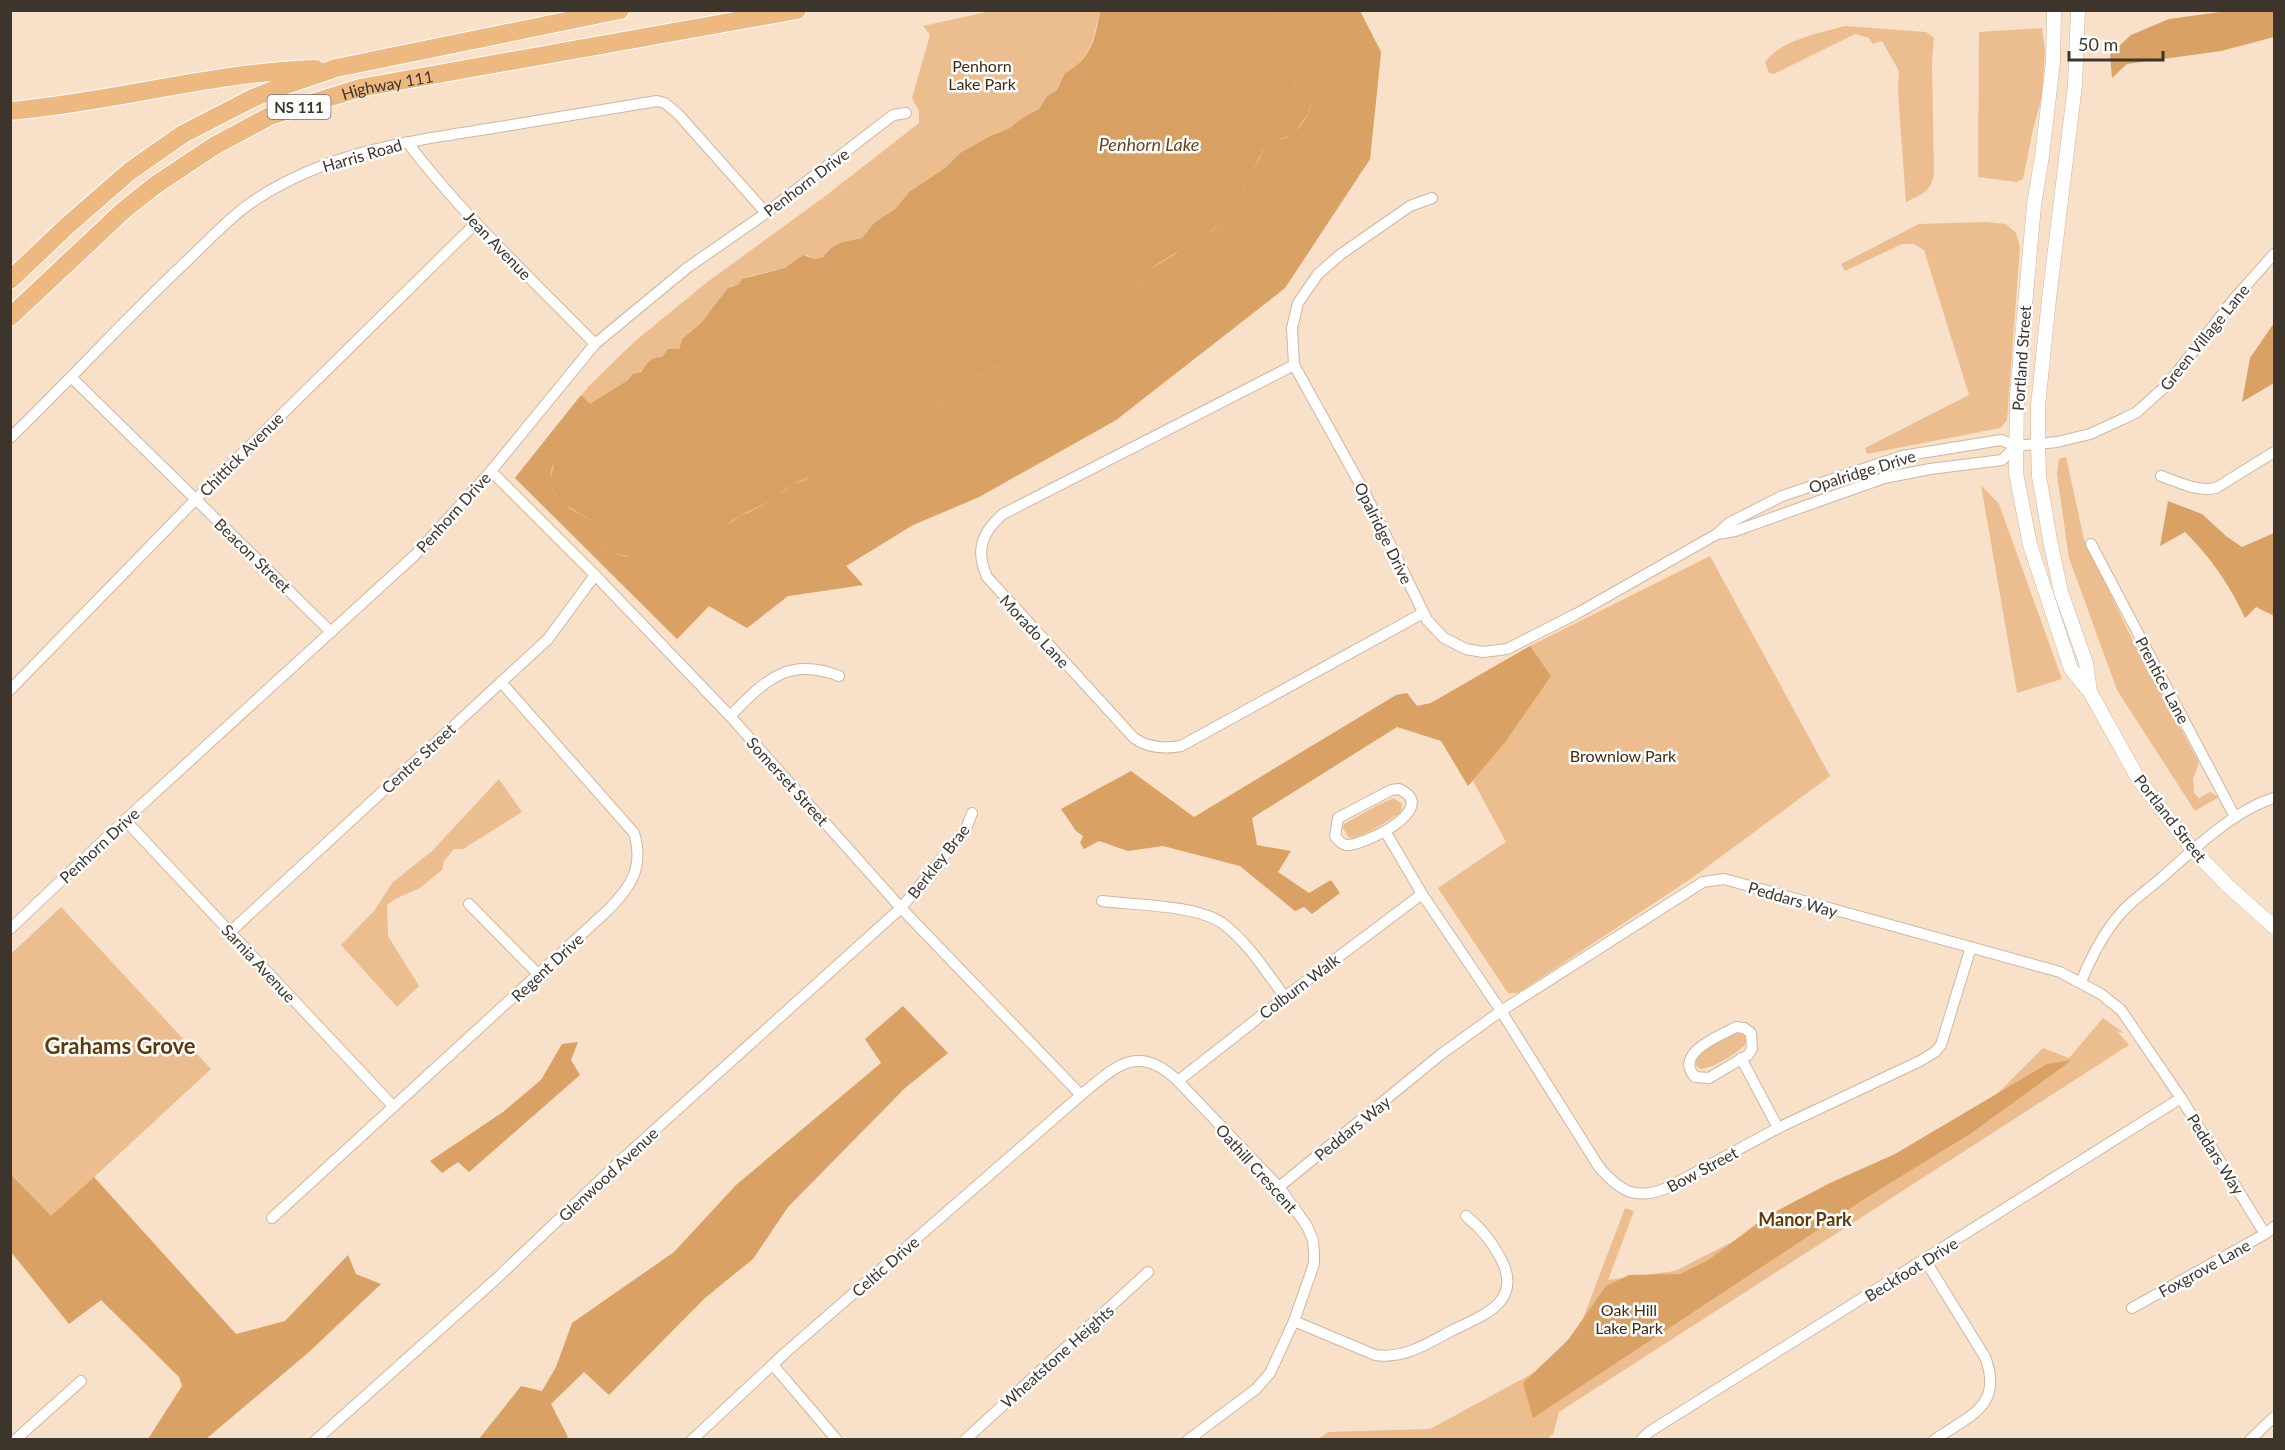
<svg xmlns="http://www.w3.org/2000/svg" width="2285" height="1450" font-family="Lato,sans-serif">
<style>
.green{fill:#ecbe8f}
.forest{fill:#daa164}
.water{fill:#d9a063}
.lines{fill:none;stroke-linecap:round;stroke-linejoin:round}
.minor-casing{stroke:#ceb7a1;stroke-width:12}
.secondary-casing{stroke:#ceb7a1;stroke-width:15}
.motorway-casing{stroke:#fff;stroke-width:20}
.minor{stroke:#fff;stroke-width:10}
.secondary{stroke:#fff;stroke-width:14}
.motorway{stroke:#eeb981;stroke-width:18}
.labels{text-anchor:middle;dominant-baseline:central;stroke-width:5;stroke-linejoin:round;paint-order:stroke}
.shield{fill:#fff;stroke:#77716b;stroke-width:1.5}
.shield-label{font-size:15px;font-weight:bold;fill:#3d342b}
.park-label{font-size:16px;fill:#412a0f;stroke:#fff}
.street-label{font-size:16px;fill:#3d342b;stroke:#fff}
.water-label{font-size:18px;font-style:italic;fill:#6b4517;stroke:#fff}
.neighbourhood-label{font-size:18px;font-weight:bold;fill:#5f3907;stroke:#fff}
.district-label{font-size:22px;font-weight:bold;fill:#5f3907;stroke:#fff}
</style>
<rect width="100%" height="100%" fill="#f8e0c9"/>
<g class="green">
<path d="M 991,11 L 1100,11 C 1093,39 1092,58 1065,73 L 1057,90 L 1047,96 L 1039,109 L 1022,118 L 1010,128 L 990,136 L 960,153 L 945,168 L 909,192 L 895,209 L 874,223 L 862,238 L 842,242 L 831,248 L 825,256 L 814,259 L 806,255 L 785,268 L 747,277 L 739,284 L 731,286 L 701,323 L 685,336 L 679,349 L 669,349 L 662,357 C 650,358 650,365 641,371 C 637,375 633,375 628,380 L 590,404 L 1304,119 L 1271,11 L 1360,11 L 1381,52 L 1370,159 L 1285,288 L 1116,420 L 979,497 L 913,525 L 846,566 L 863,585 L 788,596 L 747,628 L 709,606 L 677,639 L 515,478 L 589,386 L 634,342 L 706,283 L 824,197 L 919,123 L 919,111 L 912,98 L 930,35 L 923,26 Z"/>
<path d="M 1845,26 L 1926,32 L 1934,38 L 1932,61 L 1934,175 C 1930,192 1921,195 1906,202 L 1898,93 L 1899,71 L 1882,41 L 1873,44 L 1869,38 L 1855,34 L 1774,74 L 1769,73 L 1765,62 C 1782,39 1818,34 1845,26 Z"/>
<path d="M 2042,28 L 2045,52 L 2042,97 L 2033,129 L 2023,179 L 2017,182 L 1978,177 L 1979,32 Z"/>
<path d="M 1986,222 L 2006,224 L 2016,233 L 2020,247 L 2007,420 L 2000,428 L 1867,454 L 1865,448 L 1969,395 L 1924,250 L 1914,244 L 1902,244 L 1845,271 L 1841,264 L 1919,224 Z"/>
<path d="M 2066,457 L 2084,539 L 2148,672 L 2163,695 L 2199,763 L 2193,779 L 2194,793 L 2199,798 L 2210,792 L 2219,797 L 2195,811 L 2117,690 L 2069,558 L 2057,474 L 2059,459 Z"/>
<path d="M 1981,485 L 1999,504 L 2062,679 L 2017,693 Z"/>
<path d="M 1710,556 L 1830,776 L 1692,878 L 1518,993 L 1508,993 L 1438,888 L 1506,842 L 1431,703 L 1530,646 Z"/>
<path d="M 499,779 L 522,812 L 463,849 L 454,849 L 444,861 L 442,870 L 420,888 L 395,899 L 387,905 L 388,936 L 419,986 L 397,1007 L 341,945 L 374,911 L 392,883 L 432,851 Z"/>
<path d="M 1394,798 L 1402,804 L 1401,813 C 1385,821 1366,837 1349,838 L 1343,828 L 1344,824 L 1378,805 Z"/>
<path d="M 61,907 L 211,1069 L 51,1217 L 11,1173 L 11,954 Z"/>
<path d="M 2103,1018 L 2124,1033 L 2118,1032 L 2129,1045 L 1559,1412 L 1553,1435 L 1550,1435 L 1549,1439 L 1317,1440 L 1328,1432 L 1430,1429 L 1570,1353 L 1625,1208 L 1634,1211 L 1608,1280 L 1675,1271 L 1971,1120 L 2043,1048 L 2069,1058 Z"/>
<path d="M 1739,1030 L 1746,1033 L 1747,1042 C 1740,1052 1712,1069 1700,1069 L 1696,1065 L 1696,1059 L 1702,1051 Z"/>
</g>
<g class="forest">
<path d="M 1271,11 L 1360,11 L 1381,52 L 1370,159 L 1285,288 L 1116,420 L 979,497 L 913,525 L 846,566 L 863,585 L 788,596 L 747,628 L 709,606 L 677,639 L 515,478 L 581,395 L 590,404 L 585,408 L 570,443 L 554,463 L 551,469 L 552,487 L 558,498 L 570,509 L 594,522 L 601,540 L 610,551 L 626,557 L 669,541 L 687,541 L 732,522 L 742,514 L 748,513 L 772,500 L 793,484 L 803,481 L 917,417 L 964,382 L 1059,333 L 1131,285 L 1137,284 L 1144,273 L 1174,255 L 1195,238 L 1213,230 L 1231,214 L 1267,144 C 1273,140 1279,141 1286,138 C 1298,133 1310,116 1311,102 L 1296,91 L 1292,83 L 1292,72 L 1288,50 Z"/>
<path d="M 2227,11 L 2274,11 L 2274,37 L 2221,51 L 2127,64 L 2112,78 L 2110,54 L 2131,35 L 2169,19 Z"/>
<path d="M 2274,323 L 2274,383 L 2242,402 L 2250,358 Z"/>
<path d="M 2168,501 L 2202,514 L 2226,536 L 2242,547 L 2274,533 L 2274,621 L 2274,616 L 2256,607 L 2245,618 C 2229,584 2212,559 2185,532 L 2160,546 Z"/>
<path d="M 1530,646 L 1551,676 L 1506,741 L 1468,786 L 1441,741 L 1397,727 L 1252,818 L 1257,845 L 1291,851 L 1278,872 L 1309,893 L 1331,880 L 1340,893 L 1312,914 L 1304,907 L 1295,911 L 1240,866 L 1163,846 L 1128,851 L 1099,841 L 1084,849 L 1080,843 L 1083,836 L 1076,831 L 1061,809 L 1131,771 L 1194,817 L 1396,695 L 1407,693 L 1417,706 L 1431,703 Z"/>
<path d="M 903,1006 L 948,1053 L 904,1089 L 788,1207 L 753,1259 L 705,1298 L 609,1395 L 584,1372 L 551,1404 L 568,1437 L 565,1439 L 479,1439 L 521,1386 L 542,1391 L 556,1367 L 572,1323 L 674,1252 L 736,1185 L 881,1063 L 865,1039 Z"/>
<path d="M 578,1042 L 571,1060 L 580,1075 L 469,1172 L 458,1162 L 442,1173 L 430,1161 L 503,1112 L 541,1080 L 562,1044 Z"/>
<path d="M 2072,1060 L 1970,1134 L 1869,1196 L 1533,1418 L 1523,1383 L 1568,1340 L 1606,1286 L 1629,1275 L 1680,1274 L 1710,1259 L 1767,1216 L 1830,1183 L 1895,1154 L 2047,1064 Z"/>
<path d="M 10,1173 L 51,1216 L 94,1177 L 236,1334 L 285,1321 L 348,1255 L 356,1274 L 381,1284 L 309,1352 L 206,1439 L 148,1439 L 182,1386 L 179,1377 L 101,1300 L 69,1324 L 11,1252 Z"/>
</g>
<path class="water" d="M 1100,11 L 1271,11 L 1288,48 L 1292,72 L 1292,83 L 1296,91 L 1311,101 L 1308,113 L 1294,134 L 1267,144 L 1258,159 L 1248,185 L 1244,187 C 1242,211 1219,226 1199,238 L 1195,238 C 1178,256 1150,262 1137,284 L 1131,285 L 1059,333 L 964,382 L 917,417 L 830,468 L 793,484 L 781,492 L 779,497 L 742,514 L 718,530 L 687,541 L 669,541 L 630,557 L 610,551 L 601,540 L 594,522 L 561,502 L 552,487 L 551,481 L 554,463 L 570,443 L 585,407 L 628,380 L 633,374 L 641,372 C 647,363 651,357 662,357 L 668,349 L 679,349 L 683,338 L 701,323 L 728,288 L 739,284 L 742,279 L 785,268 L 803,255 L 814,259 L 823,257 L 831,248 L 842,242 L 862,238 L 874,223 L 895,209 L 909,192 L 945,168 L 960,153 L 990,136 L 1010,128 L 1022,118 L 1039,109 L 1047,96 L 1057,90 L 1065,73 C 1091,59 1095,40 1100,11 Z"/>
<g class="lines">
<g class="minor-casing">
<g id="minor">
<path d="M 407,142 C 463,216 531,278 595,344"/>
<path d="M 1432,198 L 1410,206 L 1341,254 L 1318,274 L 1298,303 L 1292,328 L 1294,365 L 1365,493 L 1427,620 L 1444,638 L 1466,649 L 1483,652 L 1507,649 L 1576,614 L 1717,534 L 1729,523 L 1782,496 L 1902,456 L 2001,440 L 2016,446 L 2057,442 L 2090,434 L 2125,418 L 2137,412 L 2168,384 L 2234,299 L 2274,254"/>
<path d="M 1294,365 L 1003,514 C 982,532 975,550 987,577 L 1134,738 C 1148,748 1164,749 1181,746 L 1423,613"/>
<path d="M 72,378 L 331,632"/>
<path d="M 10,438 C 71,379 128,316 190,258 C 212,237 233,214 258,198 C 330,152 405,142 487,129 C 544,120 601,110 657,101 L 665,103 L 678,114 L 766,213"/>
<path d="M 491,471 L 595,575 L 730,716 L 901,908 L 1081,1095"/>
<path d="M 2161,476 C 2179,482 2197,492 2216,488 L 2274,452"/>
<path d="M 1718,534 L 1735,531 L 1884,478 L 1930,469 L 2002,460 L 2016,446"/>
<path d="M 2091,544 L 2235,817"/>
<path d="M 10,690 L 196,499 L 476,223"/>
<path d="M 730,716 C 765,681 787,656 839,676"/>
<path d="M 1399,789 C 1443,809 1360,847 1346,845 C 1341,844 1338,840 1335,836 L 1338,818 L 1391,790 Z"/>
<path d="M 125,820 L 393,1106"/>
<path d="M 1385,831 L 1422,894 L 1501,1011 L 1599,1167 C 1620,1191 1635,1201 1667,1188 L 1778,1128 L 1920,1061 L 1935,1052 L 1941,1045 L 1971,947"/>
<path d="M 1102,901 C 1135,905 1196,905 1222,923 C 1248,942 1266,972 1285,997"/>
<path d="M 469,904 L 538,974"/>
<path d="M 10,929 L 125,820 L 415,555 L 491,471 L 595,344 L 687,268 L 766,213 L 893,115 L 906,113"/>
<path d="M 230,932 L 548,639 L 595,575"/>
<path d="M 2081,982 C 2091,957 2103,934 2120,914 C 2131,901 2146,891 2159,880 C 2192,851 2232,811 2274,798"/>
<path d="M 1736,1027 L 1744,1028 L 1751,1033 L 1752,1049 L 1748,1055 L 1709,1078 L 1695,1077 C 1673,1053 1720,1036 1736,1027 Z"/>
<path d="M 1741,1058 L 1778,1128"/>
<path d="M 1178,1081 L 1285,997 L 1422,894"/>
<path d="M 1279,1187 L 1440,1055 L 1501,1011 L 1703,882 L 1724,879 L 2060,972 L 2101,994 L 2121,1010 L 2181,1098 L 2265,1234"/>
<path d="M 272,1218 L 608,910 C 632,886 644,866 634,833 L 501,682"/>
<path d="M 1925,1260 L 1985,1357 C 2004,1406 1969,1416 1934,1440"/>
<path d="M 2132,1308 L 2265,1234 L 2274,1227"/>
<path d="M 1294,1321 L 1375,1355 C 1403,1359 1425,1345 1449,1332 C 1481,1316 1524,1303 1501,1259 C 1491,1241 1482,1229 1466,1216"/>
<path d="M 773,1365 L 837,1440"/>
<path d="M 15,1440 L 81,1381"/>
<path d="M 316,1440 L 495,1280 L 619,1162 L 901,908 L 966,829 L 972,813"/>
<path d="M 692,1440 L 785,1353 L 1081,1095 C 1115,1067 1138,1042 1178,1081 L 1279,1187 L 1307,1226 L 1313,1240 L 1314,1254 L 1314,1264 L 1294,1321 L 1270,1373 L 1256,1389 L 1188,1440"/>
<path d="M 965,1440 L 1148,1272"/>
<path d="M 1641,1440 L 1649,1432 L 2181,1098"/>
<path d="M 2250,1440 L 2274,1417"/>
</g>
</g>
<g class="secondary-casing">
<g id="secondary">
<path d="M 2054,10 L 2053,62 L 2042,156 L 2034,205 L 2017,395 L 2016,473 L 2030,545 L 2071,669 L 2090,692 L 2139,780 L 2193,850 L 2228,886 L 2274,927"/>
<path d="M 2078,10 L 2075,85 L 2049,299 L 2038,406 L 2038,444 L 2039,476 L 2050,540 L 2061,592 L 2086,663 L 2090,692"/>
</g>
</g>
<g class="motorway-casing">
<g id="motorway">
<path d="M 10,111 C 113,102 213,72 316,69"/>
<path d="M 10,280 L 67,226 L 130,171 L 183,134 L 253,98 L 283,86 L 336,68 L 620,10"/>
<path id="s1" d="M 10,317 L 124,210 L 154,186 L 214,146 L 270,116 L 360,88 L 797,10"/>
</g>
</g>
<use href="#minor" class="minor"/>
<use href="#secondary" class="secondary"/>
<use href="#motorway" class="motorway"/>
</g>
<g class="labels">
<rect class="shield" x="267.5" y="95" width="63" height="24" rx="4.5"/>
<g class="shield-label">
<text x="299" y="107">NS 111</text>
</g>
<g class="park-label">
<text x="982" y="65">Penhorn<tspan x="982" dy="18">Lake Park</tspan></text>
<text x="1623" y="755">Brownlow Park</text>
<text x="1629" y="1309">Oak Hill<tspan x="1629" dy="18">Lake Park</tspan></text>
</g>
<g class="street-label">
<text stroke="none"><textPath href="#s1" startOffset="452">Highway 111</textPath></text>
<text transform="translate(362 155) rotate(-16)">Harris Road</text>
<text transform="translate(806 182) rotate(-37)">Penhorn Drive</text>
<text transform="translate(498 245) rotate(46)">Jean Avenue</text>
<text transform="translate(2204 337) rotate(-51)">Green Village Lane</text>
<text transform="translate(2021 358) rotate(-86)">Portland Street</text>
<text transform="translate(241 454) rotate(-45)">Chittick Avenue</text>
<text transform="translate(1862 471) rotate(-17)">Opalridge Drive</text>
<text transform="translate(453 512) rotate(-48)">Penhorn Drive</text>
<text transform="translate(1384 533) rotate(64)">Opalridge Drive</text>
<text transform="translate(253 555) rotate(44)">Beacon Street</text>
<text transform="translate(1035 631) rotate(47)">Morado Lane</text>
<text transform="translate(2163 680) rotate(62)">Prentice Lane</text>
<text transform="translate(418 758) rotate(-43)">Centre Street</text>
<text transform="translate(788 781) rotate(48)">Somerset Street</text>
<text transform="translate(2171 818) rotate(52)">Portland Street</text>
<text transform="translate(99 845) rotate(-43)">Penhorn Drive</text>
<text transform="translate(938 861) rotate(-52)">Berkley Brae</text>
<text transform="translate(1793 899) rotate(16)">Peddars Way</text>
<text transform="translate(259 963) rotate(47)">Sarnia Avenue</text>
<text transform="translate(547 967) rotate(-43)">Regent Drive</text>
<text transform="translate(1299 986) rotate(-37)">Colburn Walk</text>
<text transform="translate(1352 1128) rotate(-39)">Peddars Way</text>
<text transform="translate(2216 1154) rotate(58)">Peddars Way</text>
<text transform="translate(1257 1168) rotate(48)">Oathill Crescent</text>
<text transform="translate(1702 1169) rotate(-28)">Bow Street</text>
<text transform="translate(608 1174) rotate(-43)">Glenwood Avenue</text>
<text transform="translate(885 1266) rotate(-41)">Celtic Drive</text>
<text transform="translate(2204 1268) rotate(-29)">Foxgrove Lane</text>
<text transform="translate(1911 1269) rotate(-32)">Beckfoot Drive</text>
<text transform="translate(1057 1356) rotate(-42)">Wheatstone Heights</text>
</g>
<g class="water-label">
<text x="1149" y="144">Penhorn Lake</text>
</g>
<g class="neighbourhood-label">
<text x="1805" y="1219">Manor Park</text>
</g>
<g class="district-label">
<text x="120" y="1045">Grahams Grove</text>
</g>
</g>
<rect width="2285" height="1450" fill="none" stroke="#3d342b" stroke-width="24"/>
<path d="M2069 51v9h94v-9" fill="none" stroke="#3d342b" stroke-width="3"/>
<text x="2078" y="51" font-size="18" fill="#3d342b" stroke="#ffffff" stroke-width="4.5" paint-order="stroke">50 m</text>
</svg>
